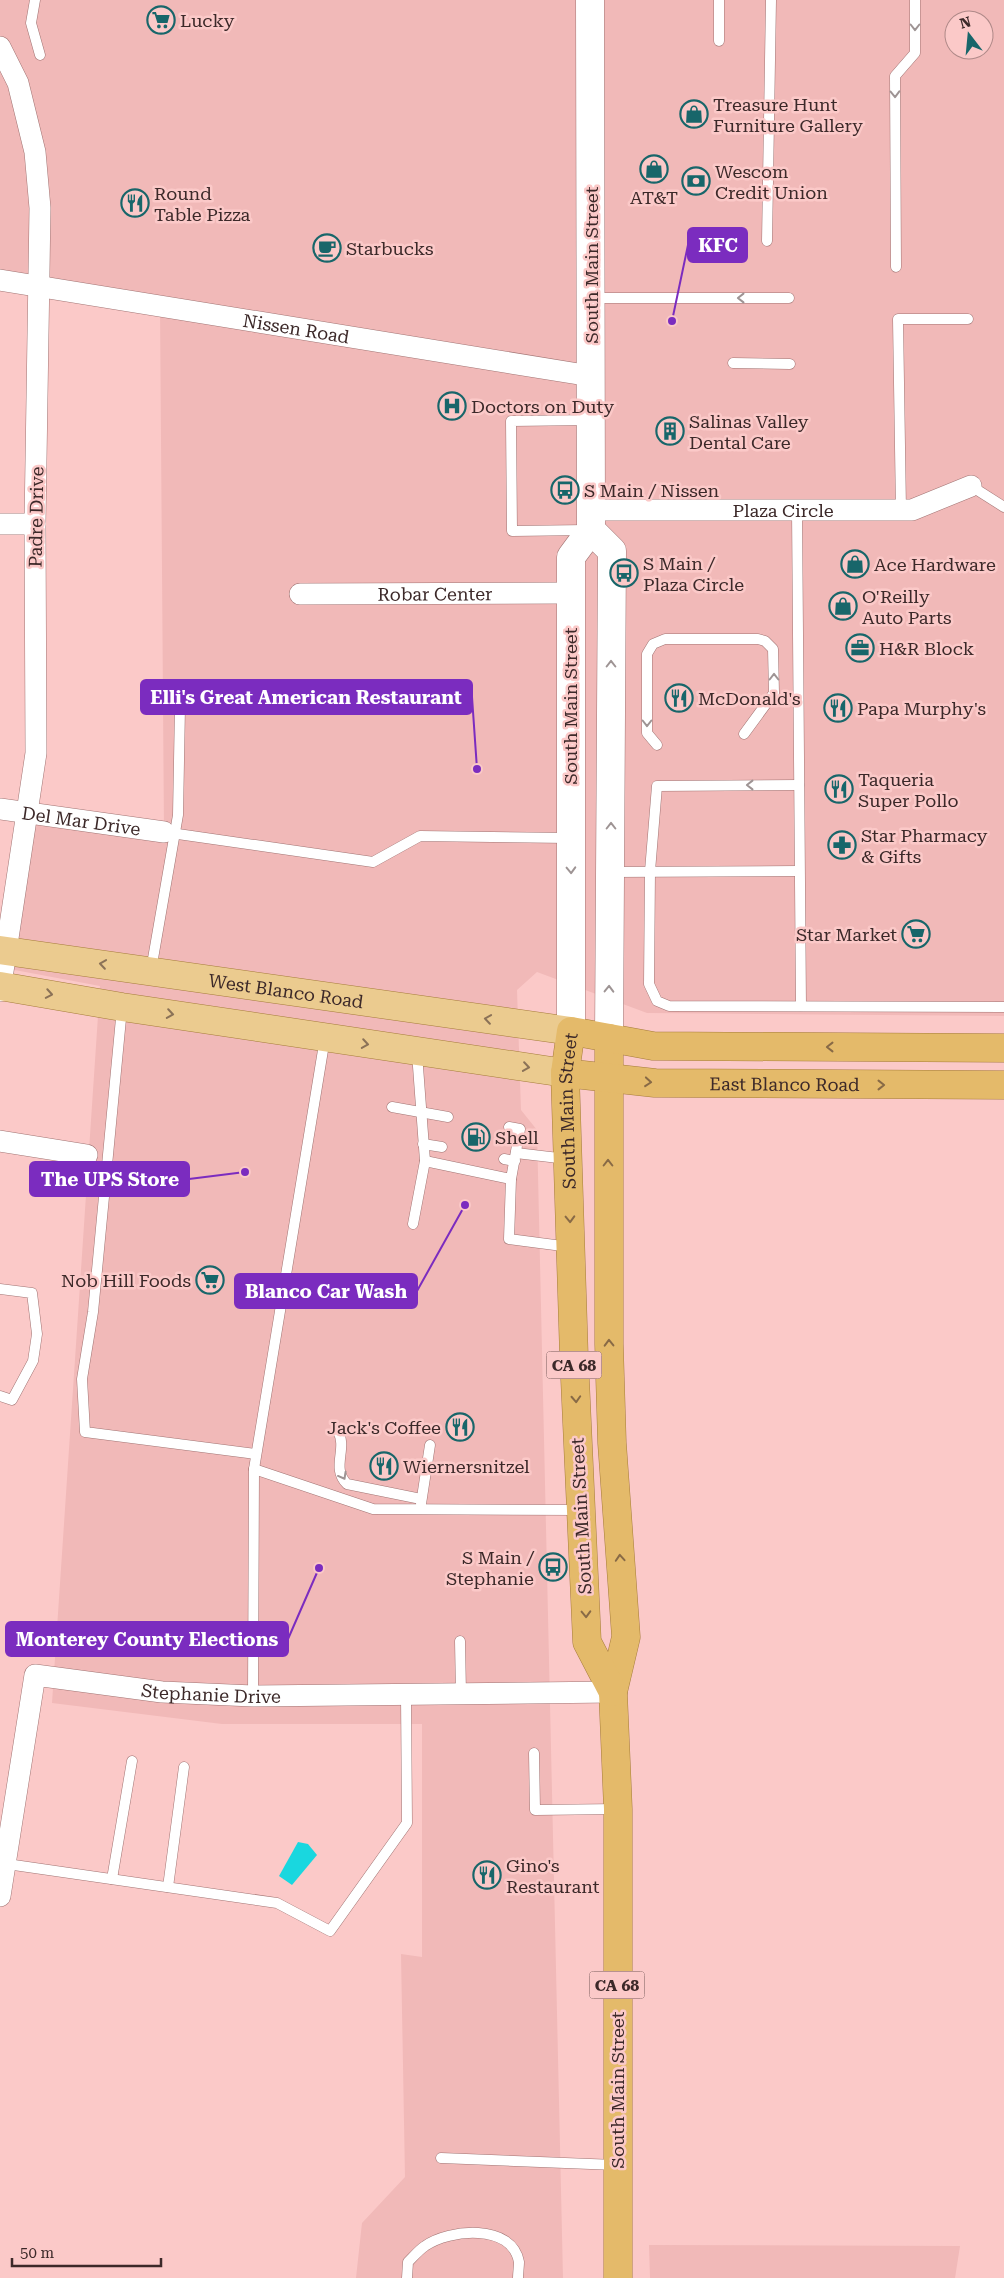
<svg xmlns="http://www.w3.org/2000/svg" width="1004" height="2278" font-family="'Roboto Serif',serif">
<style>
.built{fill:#f1b9b8;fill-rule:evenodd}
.water{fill:#19d7df}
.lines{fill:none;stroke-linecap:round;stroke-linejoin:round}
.service-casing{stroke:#a17473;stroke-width:11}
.minor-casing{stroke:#a17473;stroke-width:22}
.secondary-casing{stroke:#a17473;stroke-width:29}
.primary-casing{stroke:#a57c3b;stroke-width:29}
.trunk-casing{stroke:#a57c3b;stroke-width:29}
.service{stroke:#fff;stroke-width:10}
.minor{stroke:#fff;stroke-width:21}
.secondary{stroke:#fff;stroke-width:28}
.primary{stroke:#ebcb8f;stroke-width:28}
.trunk{stroke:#e4ba6a;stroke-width:28}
.oneway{stroke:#9e9494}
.oneway2{stroke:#8b7257}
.oneway3{stroke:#886a46}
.labels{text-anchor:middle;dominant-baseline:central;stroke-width:5;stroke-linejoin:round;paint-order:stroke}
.shield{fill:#fbc9c8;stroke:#755959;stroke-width:1}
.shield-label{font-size:16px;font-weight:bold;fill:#3c2929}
.poi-label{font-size:18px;fill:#3c2929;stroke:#fbc9c8;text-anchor:start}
.street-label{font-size:18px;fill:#3c2929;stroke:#fbc9c8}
.leader{fill:none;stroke:#7b2cbf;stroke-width:2}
.callout-dot{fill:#7b2cbf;stroke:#fbc9c8;stroke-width:2}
.callout{fill:#7b2cbf;stroke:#7b2cbf;stroke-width:2}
.callout-label{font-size:19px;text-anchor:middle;font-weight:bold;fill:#fff}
</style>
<rect width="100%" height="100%" fill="#fbc9c8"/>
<g class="built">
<path d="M 0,0 L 1004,0 L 1004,1016 L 647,1013 L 537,972 L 517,990 L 521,1110 L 537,1130 L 563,2278 L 356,2278 L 362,2223 L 405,2177 L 401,1954 L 422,1957 L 422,1724 L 222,1724 L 52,1703 L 100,986 L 4,968 L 28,814 L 164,832 L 160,306 L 0,280 ZM 954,20 L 984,20 L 984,50 L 954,50 Z"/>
<path d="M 649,2245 L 960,2246 L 955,2278 L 650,2278 Z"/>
</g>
<path class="water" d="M 298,1842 L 308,1844 L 317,1855 L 292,1885 L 279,1876 Z"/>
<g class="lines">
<g class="service-casing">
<g id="service">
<path d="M 35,0 L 31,23 L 40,55"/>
<path d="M 719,0 L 719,41"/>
<path d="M 767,241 L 771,0"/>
<path d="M 896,267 L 895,76 L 915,53 L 915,0"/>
<path d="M 591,298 L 789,298"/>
<path d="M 733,363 L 790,364"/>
<path d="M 971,486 L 1004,507"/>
<path d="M 797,510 L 801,1006"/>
<path d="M 901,510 L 898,319 L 968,319"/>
<path d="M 587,530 L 512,531 L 511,421 L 590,420"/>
<path d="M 657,745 L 647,733 L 647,654 L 653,644 L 665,639 L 758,639 L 765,641 L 773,649 L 774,693 L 744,734"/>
<path d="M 799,785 L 657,786 L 650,871 L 649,984 L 657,1001 L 669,1006 L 1004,1007"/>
<path d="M 164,832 L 373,862 L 420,836 L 569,838"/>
<path d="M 612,872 L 799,871"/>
<path d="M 151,970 L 178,815 L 180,707 L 188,693"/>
<path d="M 122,1008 L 93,1312 L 82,1379 L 85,1432 L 256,1454"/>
<path d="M 417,1053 L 425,1161"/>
<path d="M 392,1107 L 448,1117"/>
<path d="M 509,1127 L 520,1129 L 511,1179"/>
<path d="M 423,1144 L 442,1147"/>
<path d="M 516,1153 L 567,1159"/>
<path d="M 504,1159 L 515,1161"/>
<path d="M 413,1224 L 425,1161 L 511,1179 L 509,1239 L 570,1247"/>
<path d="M 0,1289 L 32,1293 L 37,1334 L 33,1361 L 12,1400 L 0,1396"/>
<path d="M 337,1430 C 349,1448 330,1467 347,1484 L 421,1499"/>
<path d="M 254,1469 L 373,1509 L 580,1510"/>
<path d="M 421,1504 L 430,1445"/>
<path d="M 460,1641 L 461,1694"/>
<path d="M 253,1696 L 254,1469 L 325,1038"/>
<path d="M 534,1753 L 535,1810 L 618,1809"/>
<path d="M 7,1864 L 277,1903 L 330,1931 L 407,1823 L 406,1695"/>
<path d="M 112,1879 L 132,1761"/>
<path d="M 168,1887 L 184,1767"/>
<path d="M 441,2158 L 616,2165"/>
<path d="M 407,2278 L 408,2262 C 413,2257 419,2250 425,2246 C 449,2229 512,2223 519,2262 C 519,2267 518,2273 518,2278"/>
</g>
</g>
<g class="minor-casing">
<g id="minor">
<path d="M 0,47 L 18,83 L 35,152 L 40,208 L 35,524 L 36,753 L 0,991"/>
<path id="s1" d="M 0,280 L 591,376"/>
<path id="s2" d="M 591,510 L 912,510 L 971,486"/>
<path d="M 0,524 L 35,524"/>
<path id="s3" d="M 300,594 L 570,593"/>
<path id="s4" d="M 0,809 L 164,832"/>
<path d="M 0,1141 L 87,1155"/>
<path id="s5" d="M 0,1896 L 35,1675 L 162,1692 L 253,1696 L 613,1692"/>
</g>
</g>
<g class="secondary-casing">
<g id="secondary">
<path d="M 591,530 L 612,551 L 609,1038"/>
<path d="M 571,1031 L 571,557 L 591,530 L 590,0"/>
</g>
</g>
<g class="primary-casing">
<g id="primary">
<path id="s6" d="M 0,950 L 571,1031"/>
<path d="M 0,986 L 122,1007 L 565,1073"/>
</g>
</g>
<g class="trunk-casing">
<g id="trunk">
<path d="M 609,1038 L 609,1344 L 612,1443 L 626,1637 L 613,1692 L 618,1809 L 618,2278"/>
<path id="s7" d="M 565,1073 L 655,1083 L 1004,1085"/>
<path id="s8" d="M 613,1692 L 587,1642 L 574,1357 L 565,1073 L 571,1031 L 653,1046 L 1004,1048"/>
</g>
</g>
<use href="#service" class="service"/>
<use href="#minor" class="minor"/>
<use href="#secondary" class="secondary"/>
<use href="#primary" class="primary"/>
<use href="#trunk" class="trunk"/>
</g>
<defs><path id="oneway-chevron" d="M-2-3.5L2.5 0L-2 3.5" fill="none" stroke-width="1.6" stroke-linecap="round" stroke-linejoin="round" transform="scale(1.25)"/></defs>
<g class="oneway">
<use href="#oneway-chevron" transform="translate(915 27) rotate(90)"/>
<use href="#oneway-chevron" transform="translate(895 94) rotate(89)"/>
<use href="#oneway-chevron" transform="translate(741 298) rotate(-180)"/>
<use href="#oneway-chevron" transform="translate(611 664) rotate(-90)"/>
<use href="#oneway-chevron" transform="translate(774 677) rotate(-90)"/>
<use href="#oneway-chevron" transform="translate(647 723) rotate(90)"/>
<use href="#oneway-chevron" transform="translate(750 785) rotate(180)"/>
<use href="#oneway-chevron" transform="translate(611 826) rotate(-90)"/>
<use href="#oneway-chevron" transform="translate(571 870) rotate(88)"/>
<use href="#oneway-chevron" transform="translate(609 989) rotate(-89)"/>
<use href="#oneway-chevron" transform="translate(343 1476) rotate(61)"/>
</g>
<g class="oneway2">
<use href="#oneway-chevron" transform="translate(103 964) rotate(-172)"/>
<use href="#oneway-chevron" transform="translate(49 994) rotate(10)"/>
<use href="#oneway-chevron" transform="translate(170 1014) rotate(9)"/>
<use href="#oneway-chevron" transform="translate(488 1019) rotate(-172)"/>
<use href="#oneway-chevron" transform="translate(365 1044) rotate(9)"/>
<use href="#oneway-chevron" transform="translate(526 1067) rotate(8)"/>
</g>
<g class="oneway3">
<use href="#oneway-chevron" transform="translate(830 1047) rotate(-180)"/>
<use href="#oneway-chevron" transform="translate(648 1082) rotate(5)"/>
<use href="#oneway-chevron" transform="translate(881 1085)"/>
<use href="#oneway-chevron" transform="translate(608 1163) rotate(-90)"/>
<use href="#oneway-chevron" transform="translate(570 1219) rotate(88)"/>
<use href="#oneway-chevron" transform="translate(609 1343) rotate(-91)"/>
<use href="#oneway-chevron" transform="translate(576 1399) rotate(87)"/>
<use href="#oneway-chevron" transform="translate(620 1558) rotate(-94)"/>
<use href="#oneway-chevron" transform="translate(586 1614) rotate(88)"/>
</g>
<defs>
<g id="supermarket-ring" transform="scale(1.4375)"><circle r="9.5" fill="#fbc9c8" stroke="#18666a" stroke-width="1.5"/><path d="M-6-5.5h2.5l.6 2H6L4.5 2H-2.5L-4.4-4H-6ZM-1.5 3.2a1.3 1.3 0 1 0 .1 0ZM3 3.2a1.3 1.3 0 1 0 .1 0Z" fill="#18666a"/></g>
<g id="shop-ring" transform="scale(1.4375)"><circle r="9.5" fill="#fbc9c8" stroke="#18666a" stroke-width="1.5"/><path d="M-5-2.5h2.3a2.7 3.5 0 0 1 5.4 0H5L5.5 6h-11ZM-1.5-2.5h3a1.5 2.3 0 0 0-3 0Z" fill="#18666a"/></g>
<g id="bank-ring" transform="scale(1.4375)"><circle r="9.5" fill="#fbc9c8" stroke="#18666a" stroke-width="1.5"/><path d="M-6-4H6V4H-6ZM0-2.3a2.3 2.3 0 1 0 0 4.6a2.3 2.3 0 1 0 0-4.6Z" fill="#18666a"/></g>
<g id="restaurant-ring" transform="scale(1.4375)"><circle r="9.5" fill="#fbc9c8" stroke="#18666a" stroke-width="1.5"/><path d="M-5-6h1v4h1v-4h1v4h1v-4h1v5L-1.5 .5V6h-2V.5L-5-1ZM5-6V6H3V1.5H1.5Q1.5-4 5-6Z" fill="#18666a"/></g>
<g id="cafe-ring" transform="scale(1.4375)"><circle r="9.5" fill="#fbc9c8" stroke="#18666a" stroke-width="1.5"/><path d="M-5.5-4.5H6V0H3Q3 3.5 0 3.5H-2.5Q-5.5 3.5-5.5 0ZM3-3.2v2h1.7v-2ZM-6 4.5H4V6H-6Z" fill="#18666a"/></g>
<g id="hospital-ring" transform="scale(1.4375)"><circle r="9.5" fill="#fbc9c8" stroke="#18666a" stroke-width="1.5"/><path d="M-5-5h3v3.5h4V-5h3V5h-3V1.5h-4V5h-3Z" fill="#18666a"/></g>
<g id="building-ring" transform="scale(1.4375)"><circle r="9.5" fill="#fbc9c8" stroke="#18666a" stroke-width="1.5"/><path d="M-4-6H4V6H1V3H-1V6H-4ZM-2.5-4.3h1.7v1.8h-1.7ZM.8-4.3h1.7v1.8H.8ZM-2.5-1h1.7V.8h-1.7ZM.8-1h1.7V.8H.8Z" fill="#18666a"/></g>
<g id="bus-ring" transform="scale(1.4375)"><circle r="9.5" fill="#fbc9c8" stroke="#18666a" stroke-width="1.5"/><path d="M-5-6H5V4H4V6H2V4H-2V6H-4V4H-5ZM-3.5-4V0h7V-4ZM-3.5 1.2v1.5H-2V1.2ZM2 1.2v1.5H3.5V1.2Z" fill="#18666a"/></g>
<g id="office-ring" transform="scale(1.4375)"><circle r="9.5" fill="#fbc9c8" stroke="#18666a" stroke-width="1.5"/><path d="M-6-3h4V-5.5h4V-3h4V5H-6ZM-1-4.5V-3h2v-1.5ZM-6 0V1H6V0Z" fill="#18666a"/></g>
<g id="pharmacy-ring" transform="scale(1.4375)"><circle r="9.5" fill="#fbc9c8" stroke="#18666a" stroke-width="1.5"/><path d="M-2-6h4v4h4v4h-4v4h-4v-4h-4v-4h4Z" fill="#18666a"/></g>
<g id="fuel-ring" transform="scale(1.4375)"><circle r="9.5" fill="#fbc9c8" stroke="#18666a" stroke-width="1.5"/><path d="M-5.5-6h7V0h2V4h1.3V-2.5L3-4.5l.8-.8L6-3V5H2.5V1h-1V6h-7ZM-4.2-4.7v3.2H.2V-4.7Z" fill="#18666a"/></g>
</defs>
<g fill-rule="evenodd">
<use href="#supermarket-ring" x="161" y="20"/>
<use href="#shop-ring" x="694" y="114"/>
<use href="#shop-ring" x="654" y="169"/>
<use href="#bank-ring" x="696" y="181"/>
<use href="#restaurant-ring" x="135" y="203"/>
<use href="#cafe-ring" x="327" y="248"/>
<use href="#hospital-ring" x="452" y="406"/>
<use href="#building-ring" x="670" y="431"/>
<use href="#bus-ring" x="565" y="490"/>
<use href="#shop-ring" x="855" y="564"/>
<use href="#bus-ring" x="624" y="573"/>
<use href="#shop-ring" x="843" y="606"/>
<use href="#office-ring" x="860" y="648"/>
<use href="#restaurant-ring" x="679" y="698"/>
<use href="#restaurant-ring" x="838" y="708"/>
<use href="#restaurant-ring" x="839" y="789"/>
<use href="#pharmacy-ring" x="842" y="845"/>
<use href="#supermarket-ring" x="916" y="934"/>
<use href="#fuel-ring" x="476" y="1137"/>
<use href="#supermarket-ring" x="210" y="1280"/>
<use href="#restaurant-ring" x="460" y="1427"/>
<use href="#restaurant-ring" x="384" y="1466"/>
<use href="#bus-ring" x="553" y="1567"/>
<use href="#restaurant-ring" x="487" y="1875"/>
</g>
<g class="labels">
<g class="shield">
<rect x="546.5" y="1351.5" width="55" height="27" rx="4"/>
<rect x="589.5" y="1971.5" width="55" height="27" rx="4"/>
</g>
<g class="shield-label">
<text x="574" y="1365">CA 68</text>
<text x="617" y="1985">CA 68</text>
</g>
<g class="poi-label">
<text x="180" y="20">Lucky</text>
<text x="713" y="104">Treasure Hunt<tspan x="713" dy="21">Furniture Gallery</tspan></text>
<text x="715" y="171">Wescom<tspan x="715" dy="21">Credit Union</tspan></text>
<text x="154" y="193">Round<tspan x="154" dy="21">Table Pizza</tspan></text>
<text x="654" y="197" text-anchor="middle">AT&amp;T</text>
<text x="346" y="248">Starbucks</text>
<text x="471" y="406">Doctors on Duty</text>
<text x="689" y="421">Salinas Valley<tspan x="689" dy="21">Dental Care</tspan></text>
<text x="584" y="490">S Main / Nissen</text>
<text x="643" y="563">S Main /<tspan x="643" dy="21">Plaza Circle</tspan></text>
<text x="874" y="564">Ace Hardware</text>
<text x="862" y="596">O'Reilly<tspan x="862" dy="21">Auto Parts</tspan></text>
<text x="879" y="648">H&amp;R Block</text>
<text x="698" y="698">McDonald's</text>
<text x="857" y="708">Papa Murphy's</text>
<text x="858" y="779">Taqueria<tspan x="858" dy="21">Super Pollo</tspan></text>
<text x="861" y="835">Star Pharmacy<tspan x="861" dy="21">&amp; Gifts</tspan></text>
<text x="897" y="934" text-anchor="end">Star Market</text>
<text x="495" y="1137">Shell</text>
<text x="191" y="1280" text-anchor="end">Nob Hill Foods</text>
<text x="441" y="1427" text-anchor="end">Jack's Coffee</text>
<text x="403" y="1466">Wiernersnitzel</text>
<text x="534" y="1557" text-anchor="end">S Main /<tspan x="534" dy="21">Stephanie</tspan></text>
<text x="506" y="1865">Gino's<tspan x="506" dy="21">Restaurant</tspan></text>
</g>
<g class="street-label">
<text transform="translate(591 265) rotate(-90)">South Main Street</text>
<text stroke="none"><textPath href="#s1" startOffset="300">Nissen Road</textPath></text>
<text stroke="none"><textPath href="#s2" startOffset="192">Plaza Circle</textPath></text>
<text transform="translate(36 517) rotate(-89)">Padre Drive</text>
<text stroke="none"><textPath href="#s3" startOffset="135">Robar Center</textPath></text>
<text transform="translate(570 706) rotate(-90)">South Main Street</text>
<text stroke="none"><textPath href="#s4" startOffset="82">Del Mar Drive</textPath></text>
<text stroke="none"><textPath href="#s6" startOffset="289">West Blanco Road</textPath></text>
<text stroke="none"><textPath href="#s7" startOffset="220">East Blanco Road</textPath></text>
<text stroke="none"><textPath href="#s8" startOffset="588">South Main Street</textPath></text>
<text transform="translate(581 1516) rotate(-93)">South Main Street</text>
<text stroke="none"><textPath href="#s5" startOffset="401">Stephanie Drive</textPath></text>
<text transform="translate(617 2090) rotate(-90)">South Main Street</text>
</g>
</g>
<path class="leader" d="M672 321L688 245M477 769L472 697M245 1172L189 1179M465 1205L417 1291M319 1568L288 1639"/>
<g class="callout-dot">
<circle cx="672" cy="321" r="5"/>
<circle cx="477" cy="769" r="5"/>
<circle cx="245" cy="1172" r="5"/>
<circle cx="465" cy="1205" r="5"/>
<circle cx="319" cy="1568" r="5"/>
</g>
<g class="callout">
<rect x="688" y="228" width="59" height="34" rx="5"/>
<rect x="141" y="680" width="331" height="34" rx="5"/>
<rect x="30" y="1162" width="159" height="34" rx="5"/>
<rect x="235" y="1274" width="182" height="34" rx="5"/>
<rect x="6" y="1622" width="282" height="34" rx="5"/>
</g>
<g class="callout-label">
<text x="718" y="252">KFC</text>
<text x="306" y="704">Elli's Great American Restaurant</text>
<text x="110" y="1186">The UPS Store</text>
<text x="326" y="1298">Blanco Car Wash</text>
<text x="147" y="1646">Monterey County Elections</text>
</g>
<g transform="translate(969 35) rotate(344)"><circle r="24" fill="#fbc9c8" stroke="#af8988"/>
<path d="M0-4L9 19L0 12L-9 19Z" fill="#18666a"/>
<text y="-8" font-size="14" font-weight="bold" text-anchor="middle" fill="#3c2929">N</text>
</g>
<path d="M12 2258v8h149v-8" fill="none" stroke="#3c2929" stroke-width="2.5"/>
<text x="20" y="2258" font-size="15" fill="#3c2929" stroke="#fbc9c8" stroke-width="4" paint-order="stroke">50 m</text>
</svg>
